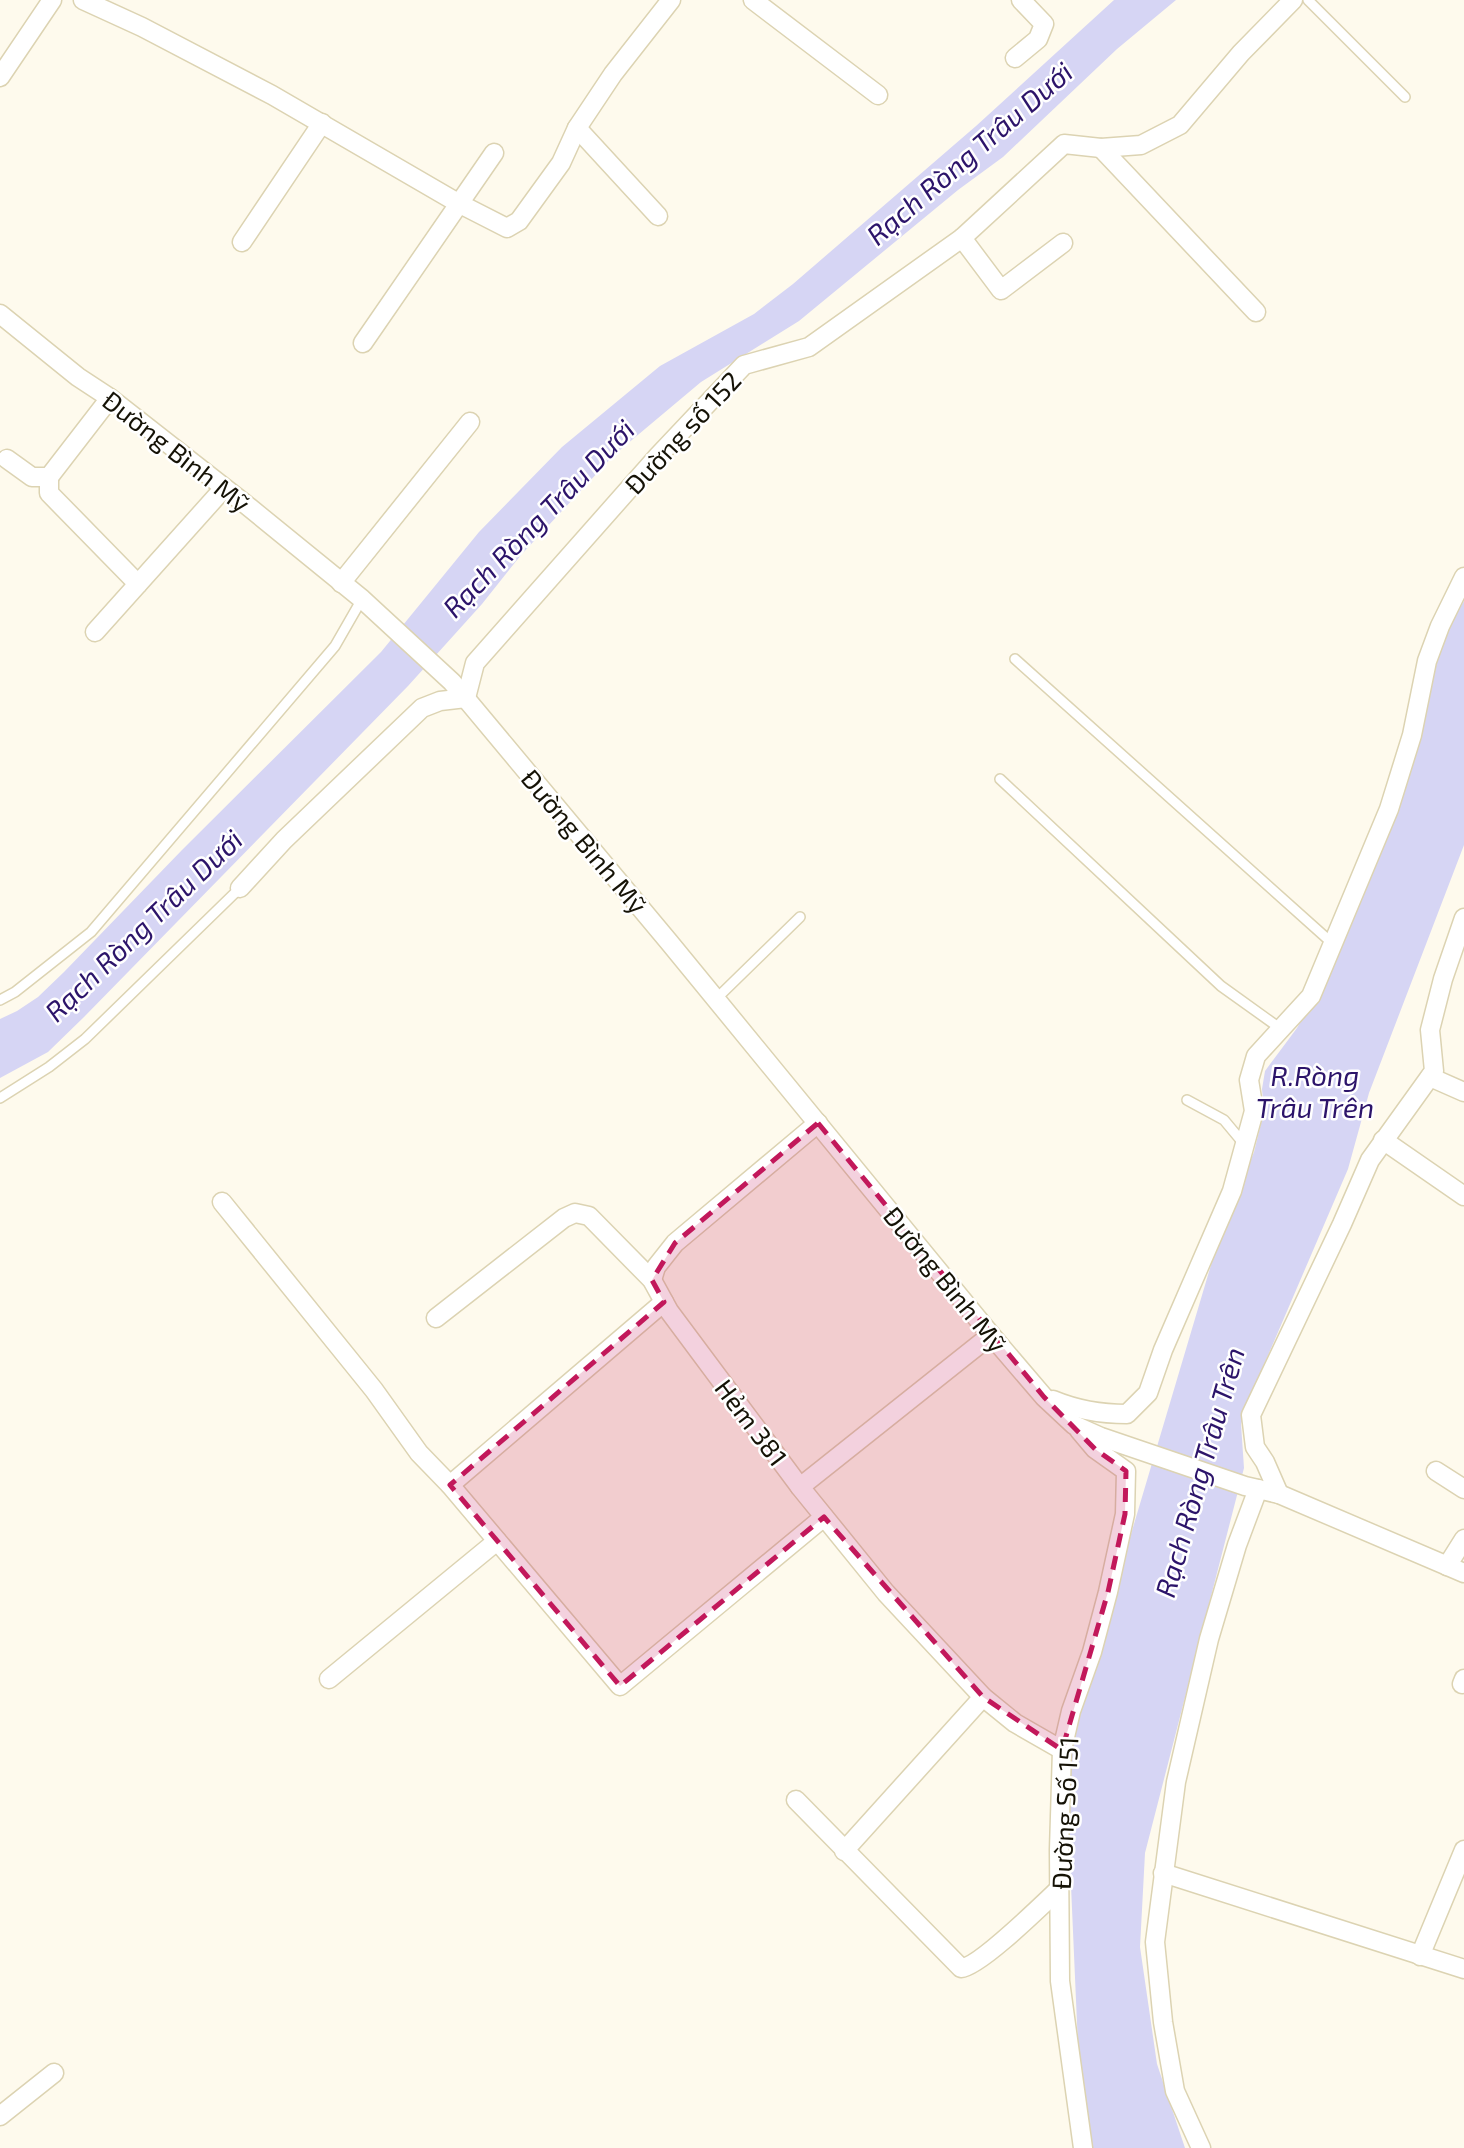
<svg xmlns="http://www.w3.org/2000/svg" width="1464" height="2148" font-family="'Exo 2',sans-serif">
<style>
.water{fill:#d6d5f4}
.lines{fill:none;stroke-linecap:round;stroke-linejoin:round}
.lane-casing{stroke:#dcd3b2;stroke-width:12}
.street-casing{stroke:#dcd3b2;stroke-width:21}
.lane{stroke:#fff;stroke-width:9}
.street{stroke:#fff;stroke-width:18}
.marked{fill:#c2185b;fill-opacity:0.2;stroke:#c2185b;stroke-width:5;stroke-dasharray:14 9;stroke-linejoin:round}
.labels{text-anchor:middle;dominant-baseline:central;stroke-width:5;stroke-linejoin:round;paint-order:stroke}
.street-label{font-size:26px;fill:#151206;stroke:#fff}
.water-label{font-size:28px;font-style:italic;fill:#2c146a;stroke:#fff}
</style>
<rect width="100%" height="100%" fill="#fefaed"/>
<g class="water">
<path d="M 1114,0 L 1176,0 L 1117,49 L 1003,157 L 958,190 L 799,321 L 701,382 L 614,455 L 521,555 L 482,604 L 408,686 L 84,1017 L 48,1052 L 0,1078 L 0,1019 L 17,1011 L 38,997 L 64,972 L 182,850 L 381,652 L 479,532 L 562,447 L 660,366 L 754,314 L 793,284 L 976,126 Z"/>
<path d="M 1464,601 L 1464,845 L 1369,1093 L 1348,1169 L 1251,1395 L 1241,1424 L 1244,1468 L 1145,1853 L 1140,1947 L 1157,2064 L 1185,2148 L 1089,2148 L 1079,2069 L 1068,1817 L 1068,1760 L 1071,1736 L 1219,1238 L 1254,1152 L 1264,1111 L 1262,1089 L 1265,1071 L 1297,1028 L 1319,990 L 1356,902 L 1411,772 L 1443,637 Z"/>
</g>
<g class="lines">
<g class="lane-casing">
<g id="lane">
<path d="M 1308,0 L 1405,97"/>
<path d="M 1015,659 L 1332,943"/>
<path d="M 1000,779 L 1221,986 L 1281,1029"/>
<path d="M 716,999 L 800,917"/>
<path d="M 0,1000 L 15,992 L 91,932 L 335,646 L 362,599"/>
<path d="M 0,1098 L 49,1067 L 85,1039 L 240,888"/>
<path d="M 1187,1100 L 1224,1120 L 1244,1144"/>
</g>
</g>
<g class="street-casing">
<g id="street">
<path d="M 83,0 L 142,27 L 272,95 L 458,203 L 507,228 L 519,221 L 561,163 L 577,128 L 613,74 L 671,0"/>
<path d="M 753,0 L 878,95"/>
<path d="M 1015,58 L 1038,39 L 1044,24 L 1021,0"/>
<path d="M 0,77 L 52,0"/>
<path d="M 577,128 L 658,216"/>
<path d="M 1101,148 L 1256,312"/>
<path d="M 962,238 L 1001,290 L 1063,243"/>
<path d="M 242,242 L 322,123"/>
<path d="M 0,314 L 78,377 L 110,398 L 244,503 L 362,599 L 452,682 L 669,942 L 991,1335 L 1044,1397 L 1074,1425 L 1101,1437 L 1245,1486 L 1279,1494 L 1464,1573"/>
<path d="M 363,343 L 494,153"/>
<path d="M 7,459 L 32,477 L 49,477 L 110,398"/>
<path d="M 49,477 L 49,493 L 138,584"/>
<path d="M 341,583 L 470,422"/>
<path d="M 95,632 L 224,488"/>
<path d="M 240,888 L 284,840 L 422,708 L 440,701 L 466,698 L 475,663 L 658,456 L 744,365 L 809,347 L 962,238 L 1064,144 L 1101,148 L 1141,145 L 1180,125 L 1241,53 L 1293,0"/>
<path d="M 1430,1077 L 1464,1092"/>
<path d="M 1383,1140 L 1464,1196"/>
<path d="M 222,1202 L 374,1390 L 419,1453 L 450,1485 L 620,1686 L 824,1517"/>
<path d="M 652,1280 L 656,1267 L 675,1243 L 818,1123"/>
<path d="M 436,1318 L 564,1218 L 575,1213 L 589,1216 L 652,1280 L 669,1311 L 800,1487 L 886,1593 L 983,1697 L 1015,1723 L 1062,1750"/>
<path d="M 1053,1400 C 1077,1410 1101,1414 1127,1414 L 1148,1393 L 1163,1350 L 1232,1191 L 1254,1111 L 1249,1080 L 1256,1056 L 1311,996 L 1389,809 L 1412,735 L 1427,661 L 1440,626 L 1464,577"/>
<path d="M 1079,1430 L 1095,1449 L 1126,1471 L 1125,1514 L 1108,1592 L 1092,1652 L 1071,1711 L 1062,1750 L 1059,1850 L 1060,1981 L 1083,2148"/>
<path d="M 1436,1471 L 1464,1489"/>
<path d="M 450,1485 L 664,1302"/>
<path d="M 800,1487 L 991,1335"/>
<path d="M 1279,1494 L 1265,1462 L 1255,1447 L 1251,1415 L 1342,1224 L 1370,1160 L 1434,1071 L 1430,1030 L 1443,979 L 1464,918"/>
<path d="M 1447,1566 L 1464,1539"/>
<path d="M 329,1679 L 497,1541"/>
<path d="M 1462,1684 L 1464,1679"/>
<path d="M 796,1800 L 961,1968 C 979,1967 1042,1905 1059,1889"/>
<path d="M 844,1851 L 983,1697"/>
<path d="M 1163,1873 L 1464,1969"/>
<path d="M 1420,1956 L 1464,1850"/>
<path d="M 0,2116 L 54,2073"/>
<path d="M 1201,2148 L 1175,2091 L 1163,2022 L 1155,1942 L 1176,1782 L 1209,1639 L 1237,1545 L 1258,1489"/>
</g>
</g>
<use href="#lane" class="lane"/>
<use href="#street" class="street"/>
</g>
<path class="marked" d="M 818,1123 L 1044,1397 L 1095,1449 L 1126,1471 L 1125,1514 L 1108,1592 L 1062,1750 L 983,1697 L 824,1517 L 620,1686 L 450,1485 L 664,1302 L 652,1280 L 675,1243 Z"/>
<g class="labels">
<g class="street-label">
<text transform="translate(682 432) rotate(-47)">Đường số 152</text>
<text transform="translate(177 451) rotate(38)">Đường Bình Mỹ</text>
<text transform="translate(585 841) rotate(50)">Đường Bình Mỹ</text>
<text transform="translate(946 1279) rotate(51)">Đường Bình Mỹ</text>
<text transform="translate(752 1422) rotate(53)">Hẻm 381</text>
<text transform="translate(1064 1813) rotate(-87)">Đường Số 151</text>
</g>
<g class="water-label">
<text transform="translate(969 153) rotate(-41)">Rạch Ròng Trâu Dưới</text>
<text transform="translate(538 518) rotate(-46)">Rạch Ròng Trâu Dưới</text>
<text transform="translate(143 925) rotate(-44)">Rạch Ròng Trâu Dưới</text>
<text x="1315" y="1075">R.Ròng<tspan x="1315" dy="32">Trâu Trên</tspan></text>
<text transform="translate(1199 1472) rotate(-74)">Rạch Ròng Trâu Trên</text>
</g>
</g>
</svg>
